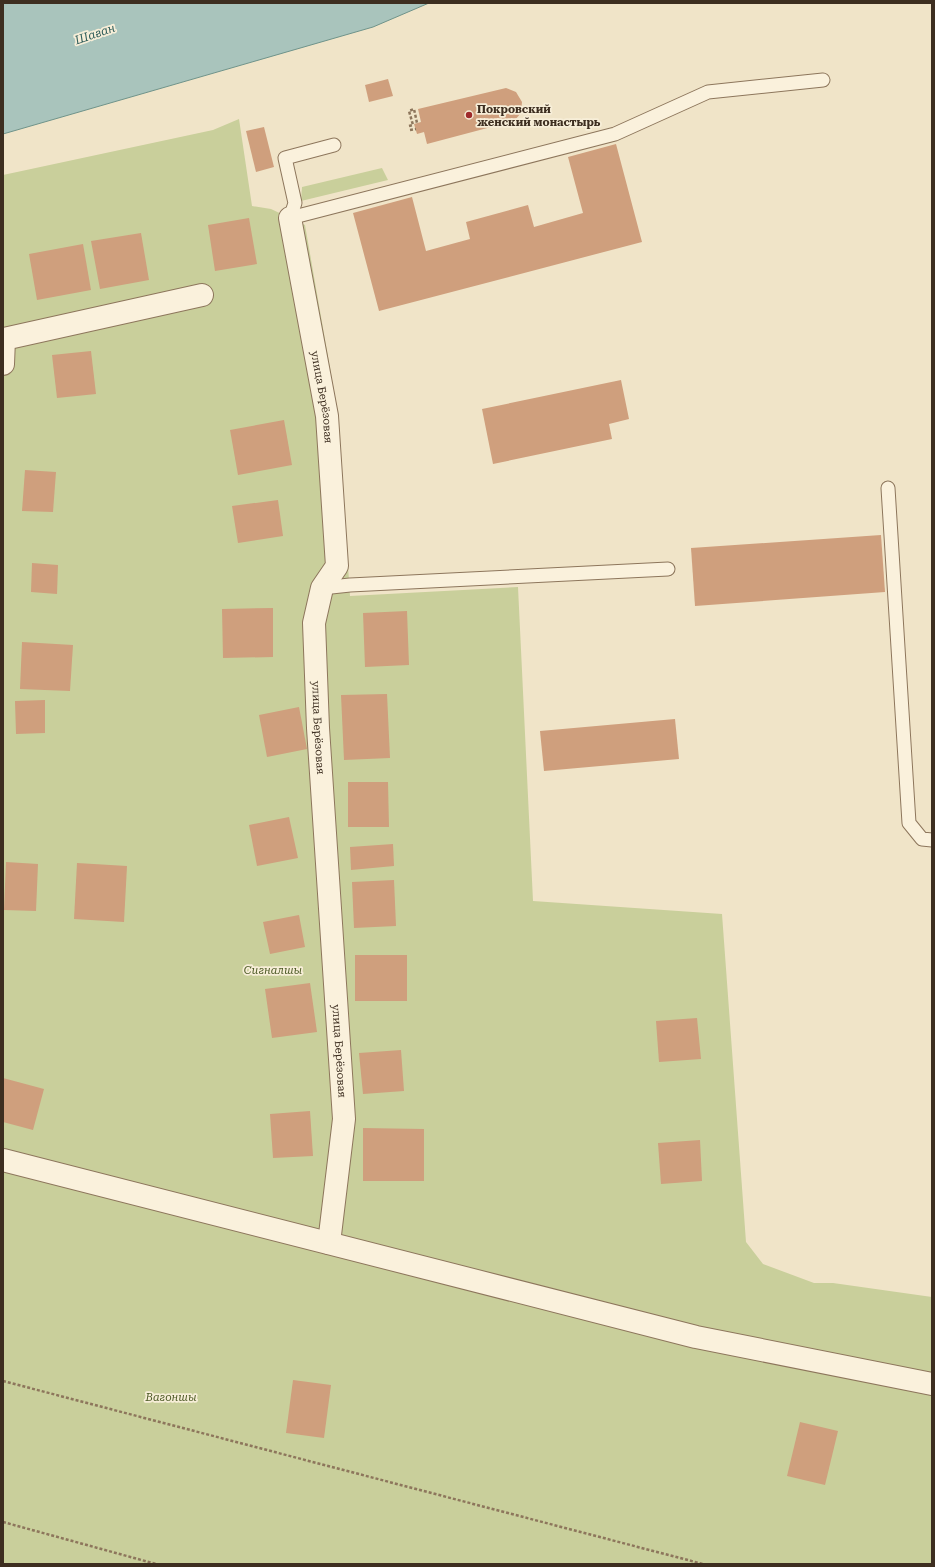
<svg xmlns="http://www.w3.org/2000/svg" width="935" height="1567" font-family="'Roboto Serif',serif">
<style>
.green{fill:#c9cf9b}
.water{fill:#a9c4bc;stroke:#6f938a}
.building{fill:#cf9f7d}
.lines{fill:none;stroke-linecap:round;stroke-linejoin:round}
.lane-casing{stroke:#8d765c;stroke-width:15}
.street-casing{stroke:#8d765c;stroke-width:24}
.path{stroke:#8d765c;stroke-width:2.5;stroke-dasharray:3 2;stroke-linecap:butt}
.lane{stroke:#faf1dc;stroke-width:13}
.street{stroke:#faf1dc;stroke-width:22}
.poi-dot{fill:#9e2a2b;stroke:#f7eed8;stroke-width:1.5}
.labels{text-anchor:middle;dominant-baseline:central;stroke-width:3.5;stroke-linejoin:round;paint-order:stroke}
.poi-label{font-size:11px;font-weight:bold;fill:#3d2e20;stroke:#f7eed8;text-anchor:start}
.street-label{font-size:11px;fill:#3d2e20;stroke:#f7eed8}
.park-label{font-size:11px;font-style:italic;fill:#4d5a26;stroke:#f7eed8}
.water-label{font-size:12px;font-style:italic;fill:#2f5d5a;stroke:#f7eed8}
</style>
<rect width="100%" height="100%" fill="#f0e4c8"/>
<g class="green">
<path d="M 239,119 L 252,206 L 271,209 L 305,225 L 338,414 L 350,596 L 518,587 L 533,901 L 722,914 L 746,1242 L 763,1264 L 814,1283 L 833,1283 L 932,1297 L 932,1564 L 3,1564 L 3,175 L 213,130 Z"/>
<path d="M 382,168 L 388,180 L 301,201 L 302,187 Z"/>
</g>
<path class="water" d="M 3,3 L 429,3 L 373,27 L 3,134 Z"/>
<g class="building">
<path d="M 388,79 L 393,96 L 369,102 L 365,85 Z"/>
<path d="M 506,88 L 516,92 L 522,102 L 521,113 L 514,121 L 427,144 L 424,132 L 417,134 L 414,124 L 421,122 L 418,109 Z"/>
<path d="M 264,127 L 274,167 L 256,172 L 246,131 Z"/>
<path d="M 616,144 L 642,242 L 379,311 L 353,213 L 412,197 L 426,251 L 470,239 L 466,222 L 528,205 L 534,227 L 583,213 L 568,157 Z"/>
<path d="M 249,218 L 257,264 L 215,271 L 208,225 Z"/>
<path d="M 141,233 L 149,280 L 100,289 L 91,241 Z"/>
<path d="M 83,244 L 91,290 L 37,300 L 29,254 Z"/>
<path d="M 91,351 L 96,394 L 57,398 L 52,355 Z"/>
<path d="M 621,380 L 629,419 L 609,424 L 612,439 L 493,464 L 482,409 Z"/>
<path d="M 284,420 L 292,465 L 238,475 L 230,430 Z"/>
<path d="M 25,470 L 56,472 L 53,512 L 22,511 Z"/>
<path d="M 278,500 L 283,536 L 238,543 L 232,506 Z"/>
<path d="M 881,535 L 885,592 L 695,606 L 691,548 Z"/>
<path d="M 32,563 L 58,565 L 57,594 L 31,592 Z"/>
<path d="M 273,608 L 273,657 L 223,658 L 222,609 Z"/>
<path d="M 407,611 L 409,665 L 365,667 L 363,613 Z"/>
<path d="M 22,642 L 73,645 L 70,691 L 20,689 Z"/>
<path d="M 387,694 L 390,758 L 344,760 L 341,695 Z"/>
<path d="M 45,700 L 45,733 L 16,734 L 15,701 Z"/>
<path d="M 299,707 L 307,749 L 267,757 L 259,715 Z"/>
<path d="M 675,719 L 679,759 L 544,771 L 540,731 Z"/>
<path d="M 348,782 L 388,782 L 389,827 L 348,827 Z"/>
<path d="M 289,817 L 298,858 L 257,866 L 249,825 Z"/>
<path d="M 393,844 L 394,866 L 351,870 L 350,847 Z"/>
<path d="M 6,862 L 38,864 L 36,911 L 4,910 Z"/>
<path d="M 77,863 L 127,866 L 124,922 L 74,919 Z"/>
<path d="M 394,880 L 396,926 L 354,928 L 352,882 Z"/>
<path d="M 299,915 L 305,947 L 270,954 L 263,922 Z"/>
<rect x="355" y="955" width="52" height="46"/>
<path d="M 310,983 L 317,1032 L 272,1038 L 265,989 Z"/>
<path d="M 697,1018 L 701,1059 L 659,1062 L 656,1021 Z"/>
<path d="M 401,1050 L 404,1091 L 363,1094 L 359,1053 Z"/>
<path d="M 3,1078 L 44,1089 L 33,1130 L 3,1122 Z"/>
<path d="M 310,1111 L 313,1156 L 273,1158 L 270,1114 Z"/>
<path d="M 363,1128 L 424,1129 L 424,1181 L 363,1181 Z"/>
<path d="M 700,1140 L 702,1181 L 661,1184 L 658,1143 Z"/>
<path d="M 293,1380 L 331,1385 L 324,1438 L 286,1433 Z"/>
<path d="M 800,1422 L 838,1431 L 825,1485 L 787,1476 Z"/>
</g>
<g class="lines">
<g class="lane-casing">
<g id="lane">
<path d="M 290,218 L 615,134 L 708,92 L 823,80"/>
<path d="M 290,218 L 295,203 L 285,158 L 334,145"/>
<path d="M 888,488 L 909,823 L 922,839 L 932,840"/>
<path d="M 322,588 L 350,585 L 668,569"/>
</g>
</g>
<g class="street-casing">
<g id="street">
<path id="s1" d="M 290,218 L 327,416 L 337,566 L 322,588 L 314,623 L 318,728 L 344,1119 L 329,1243"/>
<path d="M 3,364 L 4,339 L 202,295"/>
<path d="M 3,1160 L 696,1337 L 932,1384"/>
</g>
</g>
<g class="path">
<path d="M 409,126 L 413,125 L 409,111 L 414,109 L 417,123"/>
<path d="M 410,130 L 416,129"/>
<path d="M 3,1381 L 703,1564"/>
<path d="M 3,1522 L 156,1564"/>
</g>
<use href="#lane" class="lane"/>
<use href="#street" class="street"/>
</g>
<circle class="poi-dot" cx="469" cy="115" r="4"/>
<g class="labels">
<g class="poi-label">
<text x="477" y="109">Покровский<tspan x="477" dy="13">женский монастырь</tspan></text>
</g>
<g class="street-label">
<text stroke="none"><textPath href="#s1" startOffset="182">улица Берёзовая</textPath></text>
<text stroke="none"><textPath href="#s1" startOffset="519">улица Берёзовая</textPath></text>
<text stroke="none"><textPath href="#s1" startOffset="843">улица Берёзовая</textPath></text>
</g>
<g class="park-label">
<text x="273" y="970">Сигналшы</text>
<text x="171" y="1397">Вагоншы</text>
</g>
<g class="water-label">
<text transform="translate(95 34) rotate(-19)">Шаған</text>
</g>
</g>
<rect width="935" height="1567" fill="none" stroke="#3d2e20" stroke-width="8"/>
</svg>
